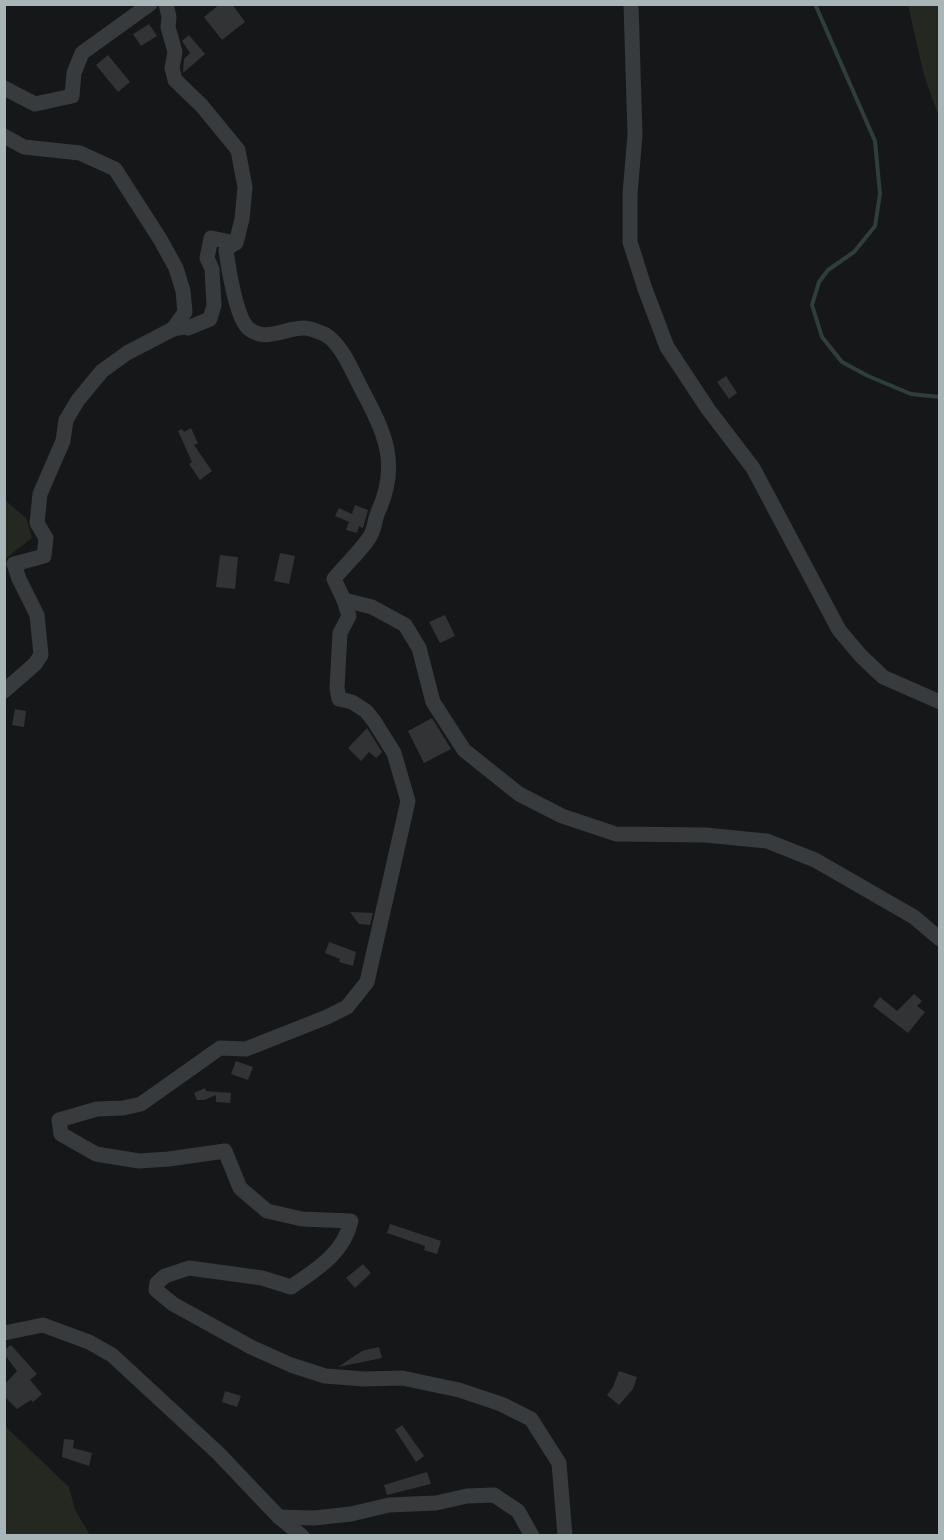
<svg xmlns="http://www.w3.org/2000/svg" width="944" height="1540" font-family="Raleway,sans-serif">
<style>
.green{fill:#242820}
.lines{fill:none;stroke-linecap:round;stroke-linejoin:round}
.stream{stroke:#2e3e3b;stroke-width:4}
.building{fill:#313334}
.minor{stroke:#373b3d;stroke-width:15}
</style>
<rect width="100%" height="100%" fill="#161718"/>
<g class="green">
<path d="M 908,5 L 939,5 L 939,117 L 924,75 Z"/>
<path d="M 5,500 L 26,518 L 32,538 L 5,559 Z"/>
<path d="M 5,1426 L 69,1487 L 75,1510 L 90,1535 L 5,1535 Z"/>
</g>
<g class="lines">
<path class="stream" d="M 815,4 L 875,141 L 880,194 L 875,226 L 854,252 L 828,270 L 819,282 L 812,305 L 822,337 L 842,362 L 868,376 L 911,394 L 940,397"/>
</g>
<g class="building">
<path d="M 220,4 L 232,4 L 245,22 L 222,40 L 204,17 Z"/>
<path d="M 149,24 L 157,36 L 141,46 L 133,34 Z"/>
<path d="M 189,35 L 205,54 L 183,73 L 184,59 L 190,53 L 182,41 Z"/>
<path d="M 108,55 L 130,82 L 118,92 L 96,65 Z"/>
<path d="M 726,376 L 737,393 L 729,399 L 717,382 Z"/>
<path d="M 191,428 L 198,443 L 194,445 L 212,471 L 200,480 L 189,464 L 192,462 L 178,431 L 182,429 L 184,432 Z"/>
<path d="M 355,505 L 368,510 L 363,528 L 359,526 L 357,533 L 346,530 L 349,522 L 335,516 L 339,508 L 352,514 Z"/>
<path d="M 280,553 L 295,556 L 289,584 L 274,581 Z"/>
<path d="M 220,555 L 238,557 L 235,589 L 216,587 Z"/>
<path d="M 445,615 L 455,636 L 440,643 L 429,622 Z"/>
<path d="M 15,709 L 26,711 L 24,727 L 12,725 Z"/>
<path d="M 432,718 L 451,749 L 424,763 L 408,731 Z"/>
<path d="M 367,728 L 382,752 L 376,758 L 369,752 L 361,761 L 348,748 Z"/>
<path d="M 350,912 L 373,913 L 370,925 L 359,924 Z"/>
<path d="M 329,942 L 356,952 L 353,966 L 339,962 L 340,959 L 325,953 Z"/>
<path d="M 914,994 L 922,1001 L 917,1006 L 925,1012 L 908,1033 L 873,1006 L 880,997 L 897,1011 Z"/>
<path d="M 236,1061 L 253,1067 L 248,1080 L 231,1074 Z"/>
<path d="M 205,1088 L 206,1091 L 231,1093 L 230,1103 L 216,1102 L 216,1095 L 204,1100 L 197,1100 L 194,1093 Z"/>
<path d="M 390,1224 L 441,1241 L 437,1254 L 424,1250 L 425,1246 L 387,1233 Z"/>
<path d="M 363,1264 L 371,1273 L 355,1288 L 346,1278 Z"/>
<path d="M 11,1345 L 37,1374 L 30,1380 L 42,1394 L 33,1402 L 31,1400 L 17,1409 L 4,1396 L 4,1385 L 17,1371 L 4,1354 L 4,1350 Z"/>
<path d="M 379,1347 L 382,1358 L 338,1367 L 362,1351 Z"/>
<path d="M 619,1371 L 637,1377 L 633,1389 L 619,1405 L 607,1395 L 613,1387 Z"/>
<path d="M 225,1391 L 241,1396 L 237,1407 L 222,1402 Z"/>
<path d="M 402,1425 L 424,1456 L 416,1462 L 395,1430 Z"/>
<path d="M 64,1439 L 74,1440 L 73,1448 L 92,1453 L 89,1466 L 62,1457 Z"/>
<path d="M 427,1472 L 431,1484 L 387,1495 L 384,1485 Z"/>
</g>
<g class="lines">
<g class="minor">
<path d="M 166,4 L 169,17 L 168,27 L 175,52 L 172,68 L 175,80 L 202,106 L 238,150 L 245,187 L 242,219 L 236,243 L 211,238 L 207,258 L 212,269 L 214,305 L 210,319 L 188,328 L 184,327 L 173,329"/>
<path d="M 631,4 L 635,135 L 630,194 L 630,242 L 645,289 L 667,347 L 708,409 L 753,468 L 839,630 L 861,656 L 883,677 L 940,702"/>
<path d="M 4,88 L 35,104 L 72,96 L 74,73 L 82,53 L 150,4"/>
<path d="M 4,136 L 24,147 L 80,153 L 115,169 L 160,239 L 176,268 L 183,291 L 185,312 L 173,329 L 127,353 L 102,371 L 78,400 L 66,420 L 63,441 L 40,494 L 37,523 L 46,538 L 44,556 L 14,564 L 19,579 L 37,615 L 41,655 L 35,664 L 4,691"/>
<path d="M 233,244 L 226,250 C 228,266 236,317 248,328 C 265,343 284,328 304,328 C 311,328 319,332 326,335 C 342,345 352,371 361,388 C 385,433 400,464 378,512 C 374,521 375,530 369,538 C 359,553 345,565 334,579 L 344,600 L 372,607 L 405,625 L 419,648 L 433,702 L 464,750 L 519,794 L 562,816 L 616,834 L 705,835 L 767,841 L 815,860 L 914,917 L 940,939"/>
<path d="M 344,600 L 349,616 L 340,633 L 337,688 L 339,699 L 352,702 L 366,711 L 374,721 L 394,753 L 408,801 L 367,982 L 347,1007 L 327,1017 L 246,1049 L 220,1048 L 141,1104 L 123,1108 L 97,1109 L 59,1120 L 61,1134 L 96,1154 L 139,1161 L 169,1159 L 225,1151 L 240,1188 L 267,1211 L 302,1219 L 351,1221 C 344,1253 317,1269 291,1287 L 262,1278 L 189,1268 L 165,1276 L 157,1283 L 156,1290 L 173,1304 L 251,1347 L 291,1365 L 325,1376 L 364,1379 L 402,1378 L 459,1390 L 501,1404 L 531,1419 L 559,1463 L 565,1536"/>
<path d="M 4,1333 L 43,1325 L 89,1342 L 112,1355 L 218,1453 L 279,1517 L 302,1536"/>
<path d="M 279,1517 L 314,1518 L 351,1514 L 389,1505 L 436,1503 L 467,1496 L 494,1495 L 518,1511 L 532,1536"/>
</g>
</g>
<rect width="944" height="1540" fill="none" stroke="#a8b6b8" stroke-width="12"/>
</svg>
